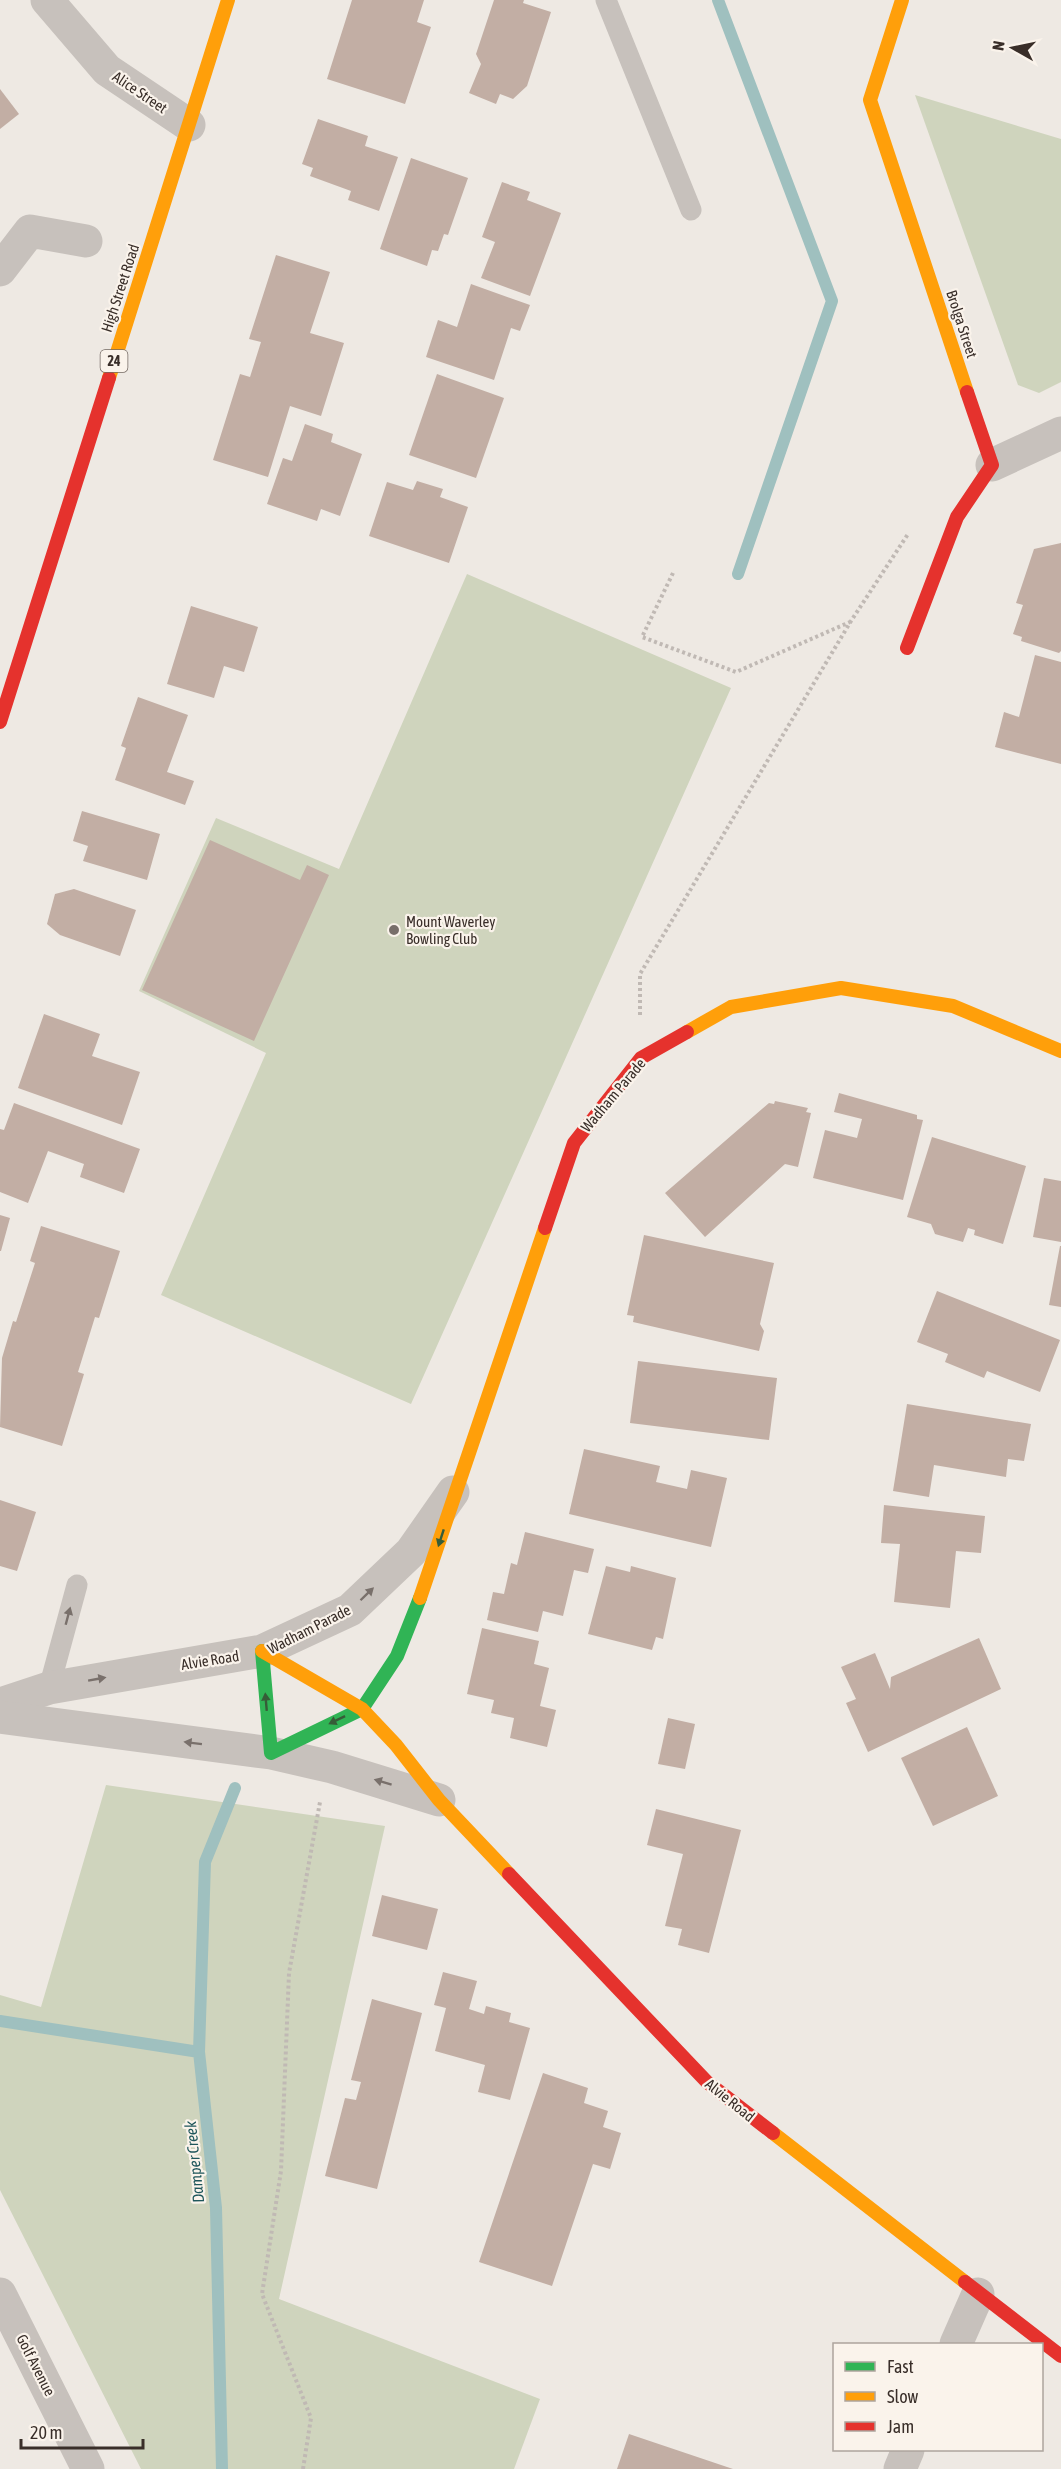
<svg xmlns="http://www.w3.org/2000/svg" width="1061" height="2469" font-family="'Asap Condensed',sans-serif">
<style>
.green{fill:#cfd4bd}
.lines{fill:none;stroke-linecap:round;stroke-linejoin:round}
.stream{stroke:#9fc0bf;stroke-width:12}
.building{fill:#c2aea4}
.path{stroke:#c0b9b4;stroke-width:4;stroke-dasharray:3 3;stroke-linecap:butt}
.lane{stroke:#c7c1bc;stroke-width:21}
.street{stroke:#c7c1bc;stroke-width:33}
.fast{stroke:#30b455;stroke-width:14}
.slow{stroke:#ff9f0a;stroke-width:14}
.jam{stroke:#e5322d;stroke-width:14}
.oneway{fill:#365d38}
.oneway2{fill:#79706b}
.poi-dot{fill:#786f6a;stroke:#faf3eb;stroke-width:2}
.labels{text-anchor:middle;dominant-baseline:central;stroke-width:4.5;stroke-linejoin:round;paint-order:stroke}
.shield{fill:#faf3eb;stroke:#736963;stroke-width:1.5}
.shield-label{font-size:14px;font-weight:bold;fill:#392e29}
.street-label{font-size:15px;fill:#392e29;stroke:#faf3eb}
.poi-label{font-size:15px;fill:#392e29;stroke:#faf3eb;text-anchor:start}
.water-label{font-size:16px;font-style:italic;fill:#1e565b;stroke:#faf3eb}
</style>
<rect width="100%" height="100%" fill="#eee9e3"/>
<g class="green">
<path d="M 915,95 L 1061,139 L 1061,382 L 1039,393 L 1018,385 Z"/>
<path d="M 467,574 L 731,688 L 411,1404 L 161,1295 L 266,1053 L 139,991 L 216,818 L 339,869 Z"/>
<path d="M 106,1785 L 385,1826 L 279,2299 L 540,2399 L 514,2469 L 141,2469 L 0,2190 L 0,1995 L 41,2007 Z"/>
</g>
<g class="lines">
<g class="stream">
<path d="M 718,0 L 832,301 L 738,574"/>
<path d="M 0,2021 L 199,2052 L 216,2208 L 222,2469"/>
<path d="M 199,2052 L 205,1862 L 235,1788"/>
</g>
</g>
<g class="building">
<path d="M 352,0 L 424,0 L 417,22 L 431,27 L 405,104 L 327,79 Z"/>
<path d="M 494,0 L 524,0 L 523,3 L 551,12 L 527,86 L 513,99 L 500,94 L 496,104 L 469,93 L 481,64 L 476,54 Z"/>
<path d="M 0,89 L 19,114 L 0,129 Z"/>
<path d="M 318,119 L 368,136 L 365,146 L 398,157 L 379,211 L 348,200 L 351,191 L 310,176 L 313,168 L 302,164 Z"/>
<path d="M 411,158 L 468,178 L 448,235 L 444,234 L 438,251 L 432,250 L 427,266 L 380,249 Z"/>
<path d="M 502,182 L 530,192 L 527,200 L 561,213 L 530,296 L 481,278 L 495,242 L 482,237 Z"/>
<path d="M 276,255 L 330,272 L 310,333 L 344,343 L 321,416 L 290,406 L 268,477 L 213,460 L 240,374 L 250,377 L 261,342 L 249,339 Z"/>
<path d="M 471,284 L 530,305 L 520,331 L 511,328 L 494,380 L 426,357 L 438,320 L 457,327 Z"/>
<path d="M 437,374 L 504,398 L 476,478 L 409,455 Z"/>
<path d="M 305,424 L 333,434 L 331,442 L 362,454 L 340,516 L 321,509 L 317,521 L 267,504 L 283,458 L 292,461 Z"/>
<path d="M 417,481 L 443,489 L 440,497 L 468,507 L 449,563 L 369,536 L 387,482 L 413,490 Z"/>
<path d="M 1061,543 L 1061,651 L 1059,653 L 1021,641 L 1022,637 L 1013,634 L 1023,605 L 1016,603 L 1034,549 Z"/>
<path d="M 191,606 L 258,627 L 244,672 L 224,666 L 214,698 L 167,684 Z"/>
<path d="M 1035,655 L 1061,662 L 1061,764 L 995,747 L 1004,712 L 1019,717 Z"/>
<path d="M 138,697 L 188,715 L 167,772 L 194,781 L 185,805 L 115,780 L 126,748 L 121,746 Z"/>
<path d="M 82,811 L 160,834 L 147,880 L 83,861 L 88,846 L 73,841 Z"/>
<path d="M 210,840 L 300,880 L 307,865 L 329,875 L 254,1041 L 142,990 Z"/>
<path d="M 74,889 L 136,910 L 120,956 L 60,935 L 47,924 L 55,894 Z"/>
<path d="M 44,1014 L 100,1034 L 92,1056 L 140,1072 L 122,1125 L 18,1088 Z"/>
<path d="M 839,1093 L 917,1115 L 917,1119 L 923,1120 L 903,1200 L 813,1178 L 825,1130 L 857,1138 L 862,1119 L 834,1112 Z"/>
<path d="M 775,1101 L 808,1108 L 806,1112 L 811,1113 L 798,1167 L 785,1164 L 705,1237 L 665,1193 L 769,1103 L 774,1104 Z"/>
<path d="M 14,1103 L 140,1149 L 124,1193 L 80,1177 L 84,1164 L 48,1151 L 28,1203 L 0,1192 L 0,1129 L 4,1130 Z"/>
<path d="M 932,1137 L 1026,1166 L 1003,1244 L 974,1235 L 975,1230 L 968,1228 L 963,1242 L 935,1234 L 931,1224 L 907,1217 Z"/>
<path d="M 1044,1178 L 1061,1181 L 1061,1242 L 1033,1237 Z"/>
<path d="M 0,1215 L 10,1218 L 1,1251 L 0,1251 Z"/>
<path d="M 41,1226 L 120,1251 L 99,1318 L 95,1317 L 78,1372 L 84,1374 L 62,1446 L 0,1427 L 2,1358 L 13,1321 L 16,1322 L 35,1263 L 30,1261 Z"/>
<path d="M 644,1235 L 774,1263 L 760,1324 L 764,1331 L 759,1351 L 633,1322 L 634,1316 L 627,1315 Z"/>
<path d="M 1060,1246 L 1061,1246 L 1061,1307 L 1049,1305 Z"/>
<path d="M 937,1291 L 1060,1340 L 1040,1392 L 987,1371 L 984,1378 L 945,1362 L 948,1354 L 917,1342 Z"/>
<path d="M 638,1361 L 777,1378 L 769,1440 L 630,1423 Z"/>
<path d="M 907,1404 L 1031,1424 L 1024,1461 L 1008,1459 L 1006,1477 L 934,1465 L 929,1497 L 893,1491 Z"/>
<path d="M 584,1449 L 660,1466 L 656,1482 L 687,1489 L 691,1470 L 727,1478 L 711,1547 L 569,1514 Z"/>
<path d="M 0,1500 L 36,1512 L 17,1571 L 0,1566 Z"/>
<path d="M 884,1505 L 985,1516 L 981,1553 L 956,1551 L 950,1608 L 894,1602 L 900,1544 L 881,1543 Z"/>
<path d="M 525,1532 L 594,1549 L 588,1573 L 574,1570 L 563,1616 L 543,1611 L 538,1632 L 487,1620 L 493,1592 L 504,1594 L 511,1563 L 517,1565 Z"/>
<path d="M 606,1566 L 630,1572 L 631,1566 L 676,1578 L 663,1639 L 656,1637 L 652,1650 L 588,1634 Z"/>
<path d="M 482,1628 L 539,1641 L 534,1664 L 549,1668 L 540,1706 L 556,1710 L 547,1747 L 510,1738 L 514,1718 L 491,1713 L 494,1700 L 467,1694 Z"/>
<path d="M 979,1638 L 1001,1689 L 868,1752 L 846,1703 L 856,1699 L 841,1667 L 875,1653 L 890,1689 L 891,1677 Z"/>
<path d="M 668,1718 L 695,1724 L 685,1769 L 658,1764 Z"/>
<path d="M 967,1727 L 998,1796 L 933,1826 L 901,1758 Z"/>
<path d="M 656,1809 L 741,1830 L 709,1953 L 678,1945 L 682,1929 L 665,1926 L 683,1854 L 647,1845 Z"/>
<path d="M 382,1895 L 438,1909 L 427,1950 L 372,1936 Z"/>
<path d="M 443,1972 L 477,1981 L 469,2009 L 484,2014 L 486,2006 L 511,2013 L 509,2022 L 530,2028 L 510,2100 L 478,2092 L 485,2065 L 435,2051 L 446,2008 L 434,2005 Z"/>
<path d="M 372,1999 L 422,2013 L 377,2189 L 325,2176 L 345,2098 L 356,2100 L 361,2082 L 351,2080 Z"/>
<path d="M 543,2073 L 588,2088 L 584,2103 L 608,2111 L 603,2127 L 621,2133 L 610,2169 L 593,2164 L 552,2286 L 479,2262 Z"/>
<path d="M 629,2434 L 733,2469 L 617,2469 Z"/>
</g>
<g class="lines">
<g class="path">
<path d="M 673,573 L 642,637 L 736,672 L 850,622"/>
<path d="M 640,1015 L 640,974 L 851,621 L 908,534"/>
<path d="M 303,2469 L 311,2418 L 262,2294 L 281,2171 L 289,1973 L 320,1802"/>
</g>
<g class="lane">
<path d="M 606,0 L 691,210"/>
<path d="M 49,1688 L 77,1585"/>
</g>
<g class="street">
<path d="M 47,0 L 107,70 L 189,125"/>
<path d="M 0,270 L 30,231 L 86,241"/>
<path d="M 992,465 L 1061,433"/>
<path d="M 0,1704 L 49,1688 L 262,1651 L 350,1610 L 411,1552 L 453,1492"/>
<path d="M 0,1717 L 271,1753 L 332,1767 L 439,1800"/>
<path d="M 0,2294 L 88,2469"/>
<path d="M 956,2344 L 978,2294"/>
<path d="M 900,2469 L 908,2450"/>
</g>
<path class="fast" d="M 262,1651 L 271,1753 L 362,1709 L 397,1656 L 420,1598"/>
<g class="slow">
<path d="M 902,0 L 870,100 L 967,392"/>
<path d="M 109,378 L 228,0"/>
<path d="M 687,1032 L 731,1007 L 841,988 L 953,1006 L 1061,1051"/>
<path d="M 420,1598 L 545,1228"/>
<path d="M 262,1651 L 362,1709 L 396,1745 L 439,1800 L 509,1874"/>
<path d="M 773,2133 L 965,2282"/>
</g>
<g class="jam">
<path d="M 907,648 L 957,517 L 992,465 L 967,392"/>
<path d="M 0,722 L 109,378"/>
<path d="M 545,1228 L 574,1143 L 641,1058 L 687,1032"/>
<path d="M 509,1874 L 707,2082 L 773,2133"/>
<path d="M 965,2282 L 1061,2356"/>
</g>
</g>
<defs><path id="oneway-solid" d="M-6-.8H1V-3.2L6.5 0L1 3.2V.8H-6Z" transform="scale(1.5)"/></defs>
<g class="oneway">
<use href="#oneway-solid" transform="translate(441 1538) rotate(108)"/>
<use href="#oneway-solid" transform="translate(266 1702) rotate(-95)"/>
<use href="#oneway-solid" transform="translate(337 1720) rotate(154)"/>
</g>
<g class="oneway2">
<use href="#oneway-solid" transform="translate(367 1594) rotate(-44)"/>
<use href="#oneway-solid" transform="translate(68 1616) rotate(-75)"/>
<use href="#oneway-solid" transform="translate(97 1679) rotate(-10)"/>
<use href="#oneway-solid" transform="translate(193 1743) rotate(-173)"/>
<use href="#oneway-solid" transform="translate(383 1782) rotate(-163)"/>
</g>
<circle class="poi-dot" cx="394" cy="930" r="6"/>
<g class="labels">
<rect class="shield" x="100.5" y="350" width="27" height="22" rx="4.5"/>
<g class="shield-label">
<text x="114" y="361">24</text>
</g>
<g class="street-label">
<text transform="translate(140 92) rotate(34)">Alice Street</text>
<text transform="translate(120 288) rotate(-72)">High Street Road</text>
<text transform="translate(962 324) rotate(72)">Brolga Street</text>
<text transform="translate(613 1095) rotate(-50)">Wadham Parade</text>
<text transform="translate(309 1629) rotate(-27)">Wadham Parade</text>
<text transform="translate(210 1660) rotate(-9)">Alvie Road</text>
<text transform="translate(730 2100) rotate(39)">Alvie Road</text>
<text transform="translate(36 2365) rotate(63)">Golf Avenue</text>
</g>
<g class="poi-label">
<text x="406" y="921">Mount Waverley<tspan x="406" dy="17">Bowling Club</tspan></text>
</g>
<g class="water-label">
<text transform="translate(194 2162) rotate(-96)">Damper Creek</text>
</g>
</g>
<rect x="833" y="2343" width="210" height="108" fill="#faf3eb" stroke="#ada49d" stroke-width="1.5"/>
<rect x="845" y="2362" width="30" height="9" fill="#30b455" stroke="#ada49d" stroke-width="1.5"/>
<text x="887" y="2373" font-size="18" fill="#392e29">Fast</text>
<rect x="845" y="2392" width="30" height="9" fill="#ff9f0a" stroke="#ada49d" stroke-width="1.5"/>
<text x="887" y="2403" font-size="18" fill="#392e29">Slow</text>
<rect x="845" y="2422" width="30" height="9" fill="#e5322d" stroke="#ada49d" stroke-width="1.5"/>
<text x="887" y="2433" font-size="18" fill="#392e29">Jam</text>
<g transform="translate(1013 48) rotate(279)" stroke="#faf3eb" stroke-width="4.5" paint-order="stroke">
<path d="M0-4.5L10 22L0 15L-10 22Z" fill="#392e29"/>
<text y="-9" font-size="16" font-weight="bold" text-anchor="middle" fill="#392e29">N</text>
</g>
<path d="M21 2439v9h122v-9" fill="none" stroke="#392e29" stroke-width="3"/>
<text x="30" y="2439" font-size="18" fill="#392e29" stroke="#faf3eb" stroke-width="4.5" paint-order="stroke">20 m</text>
</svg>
